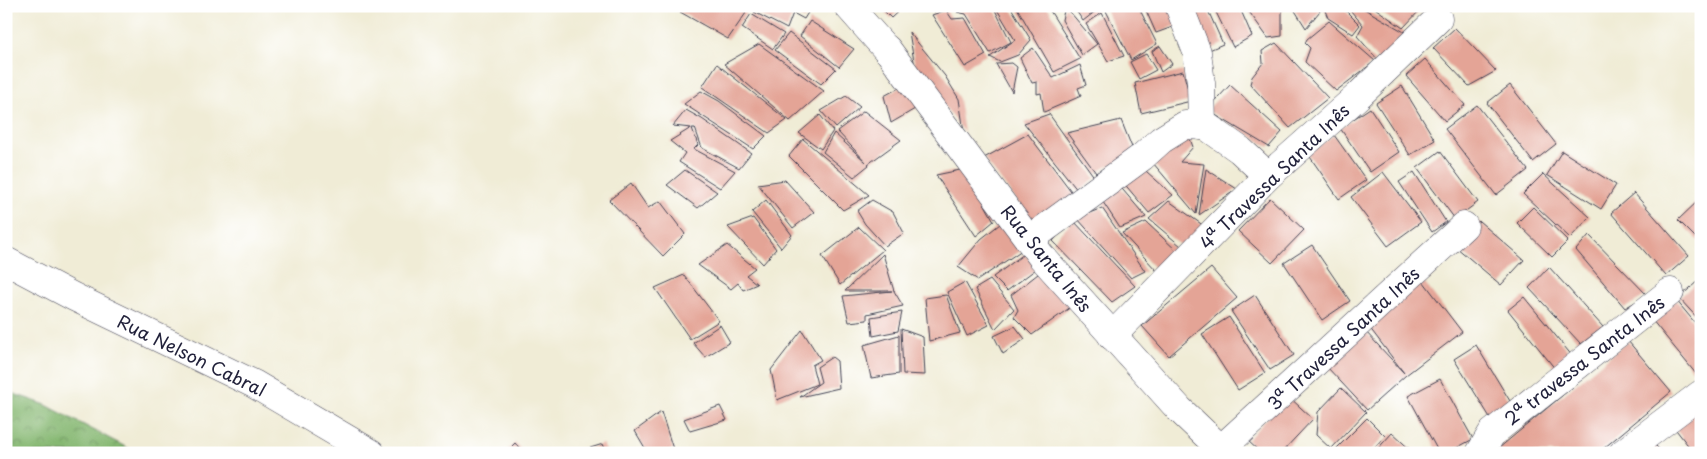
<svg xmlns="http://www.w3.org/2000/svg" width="1707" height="459" font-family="'Playpen Sans',sans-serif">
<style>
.forest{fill:url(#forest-crowns);stroke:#546d56}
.building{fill:#e4a496}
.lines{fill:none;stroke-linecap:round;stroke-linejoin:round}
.minor-casing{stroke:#414052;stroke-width:29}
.minor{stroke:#fff;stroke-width:28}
.labels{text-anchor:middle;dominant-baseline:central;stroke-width:4.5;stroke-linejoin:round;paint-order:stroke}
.street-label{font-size:18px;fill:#22223b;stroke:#fff}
</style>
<defs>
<pattern id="forest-crowns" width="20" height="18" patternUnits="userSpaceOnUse" patternTransform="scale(1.25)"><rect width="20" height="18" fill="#86b872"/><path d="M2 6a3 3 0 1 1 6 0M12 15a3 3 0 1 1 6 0" fill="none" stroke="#6d955f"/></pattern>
</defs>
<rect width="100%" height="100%" fill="#fff"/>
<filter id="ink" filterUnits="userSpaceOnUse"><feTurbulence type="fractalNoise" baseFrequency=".02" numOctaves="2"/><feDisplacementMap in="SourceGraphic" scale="10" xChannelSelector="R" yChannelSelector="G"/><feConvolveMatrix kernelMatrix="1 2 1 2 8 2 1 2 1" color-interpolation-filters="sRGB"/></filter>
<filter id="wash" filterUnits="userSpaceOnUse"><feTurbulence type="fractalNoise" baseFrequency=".0096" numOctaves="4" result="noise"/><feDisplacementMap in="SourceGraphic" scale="20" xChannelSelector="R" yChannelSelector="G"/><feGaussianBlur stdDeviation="1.12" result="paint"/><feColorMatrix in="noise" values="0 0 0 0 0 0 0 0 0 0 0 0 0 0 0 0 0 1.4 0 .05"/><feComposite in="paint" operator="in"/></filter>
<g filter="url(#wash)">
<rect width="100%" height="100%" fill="#f0ecd6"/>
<path class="forest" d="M 6,391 L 46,405 L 137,453 L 6,453 Z"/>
<g id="blocks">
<g class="building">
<path d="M 674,6 L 738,6 L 746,13 L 728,39 L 673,8 Z"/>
<path d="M 758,6 L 812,6 L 804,19 L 793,13 L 787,29 L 754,12 Z"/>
<path d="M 879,6 L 904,6 L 891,18 Z"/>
<path d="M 964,6 L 993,6 L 1011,42 L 990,53 L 966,14 L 957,12 L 965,10 Z"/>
<path d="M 995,6 L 1010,6 L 1031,40 L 1018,55 L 1000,62 L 990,57 L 1015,40 Z"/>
<path d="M 1016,6 L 1047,6 L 1080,59 L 1054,72 Z"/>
<path d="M 1065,6 L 1097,44 L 1082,55 L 1062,20 Z"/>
<path d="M 1073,6 L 1102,6 L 1083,21 Z"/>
<path d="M 1111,6 L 1138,6 L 1157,44 L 1131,60 L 1105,9 Z"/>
<path d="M 1144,6 L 1170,6 L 1178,25 L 1156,33 Z"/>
<path d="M 1191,6 L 1206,6 L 1223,44 L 1207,51 Z"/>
<path d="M 1213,6 L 1239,6 L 1252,36 L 1233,47 Z"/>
<path d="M 1245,6 L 1282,6 L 1282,36 L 1268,38 Z"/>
<path d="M 1292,6 L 1324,6 L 1306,28 Z"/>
<path d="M 1327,6 L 1350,6 L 1345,10 L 1360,25 L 1353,34 L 1328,18 L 1324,8 Z"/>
<path d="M 1372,6 L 1429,6 L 1428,8 L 1421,9 L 1403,28 Z"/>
<path d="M 1361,7 L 1406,33 L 1379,61 L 1357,36 L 1363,25 L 1350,10 Z"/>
<path d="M 946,10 L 952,19 L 965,18 L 986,55 L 965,67 L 932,15 Z"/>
<path d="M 1102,13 L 1124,56 L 1108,61 L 1086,24 Z"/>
<path d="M 751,14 L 784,34 L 773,49 L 742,28 Z"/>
<path d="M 810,21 L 854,49 L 839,67 L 800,36 Z"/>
<path d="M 1329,21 L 1375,61 L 1336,91 L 1305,62 L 1310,48 L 1305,43 L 1307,39 Z"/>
<path d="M 1455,28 L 1496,71 L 1469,86 L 1433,48 Z"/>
<path d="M 909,32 L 945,76 L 959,99 L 964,132 L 915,67 Z"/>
<path d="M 789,33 L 836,69 L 821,84 L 775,50 Z"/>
<path d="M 1276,43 L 1328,98 L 1290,128 L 1250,84 L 1252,77 L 1263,63 L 1262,51 Z"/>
<path d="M 759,44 L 824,91 L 790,121 L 724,64 Z"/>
<path d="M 1160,46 L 1172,64 L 1161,72 L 1152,51 Z"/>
<path d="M 1033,48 L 1053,78 L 1080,65 L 1086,85 L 1078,88 L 1081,96 L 1044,112 L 1041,93 L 1037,94 L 1037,82 L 1032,83 L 1020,58 Z"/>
<path d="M 1146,54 L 1156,70 L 1139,79 L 1130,62 Z"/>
<path d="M 1425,59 L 1465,105 L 1445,121 L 1406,76 Z"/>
<path d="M 1012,63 L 1017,67 L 1012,92 L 996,64 Z"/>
<path d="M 717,64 L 787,120 L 769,133 L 702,87 Z"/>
<path d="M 1183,71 L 1191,101 L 1141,113 L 1135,83 Z"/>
<path d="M 908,83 L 920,106 L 891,123 L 884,96 Z"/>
<path d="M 1230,85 L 1282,132 L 1269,147 L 1207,110 Z"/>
<path d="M 1510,85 L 1556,144 L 1533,162 L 1487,103 Z"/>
<path d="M 1402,86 L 1435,140 L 1410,155 L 1376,103 Z"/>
<path d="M 701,91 L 719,101 L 766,136 L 753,149 L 684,104 Z"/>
<path d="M 846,96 L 860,107 L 836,128 L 821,111 Z"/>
<path d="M 1477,105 L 1528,170 L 1496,195 L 1445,129 Z"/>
<path d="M 1370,108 L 1399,152 L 1370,172 L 1340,128 Z"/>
<path d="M 686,110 L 702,119 L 751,153 L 739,168 L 702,148 L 695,128 L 692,128 L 698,145 L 694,149 L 735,171 L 720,188 L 679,162 L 685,153 L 670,141 L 691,128 L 673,126 Z"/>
<path d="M 864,111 L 901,140 L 868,164 L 869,165 L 854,177 L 823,152 L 834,133 L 866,162 L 837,131 Z"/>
<path d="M 1049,114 L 1095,178 L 1078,191 L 1024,123 Z"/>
<path d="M 820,115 L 833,131 L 821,149 L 799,133 Z"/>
<path d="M 1121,120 L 1137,160 L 1108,166 L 1096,173 L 1067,133 Z"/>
<path d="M 1028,134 L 1074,195 L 1035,225 L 984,158 Z"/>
<path d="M 1334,135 L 1366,180 L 1339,199 L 1308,154 Z"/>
<path d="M 1189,136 L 1193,147 L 1180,162 L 1204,164 L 1196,214 L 1153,163 Z"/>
<path d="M 803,139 L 869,195 L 843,210 L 789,156 Z"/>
<path d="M 1440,151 L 1478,202 L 1455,219 L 1417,168 Z"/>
<path d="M 1562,151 L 1616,185 L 1601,209 L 1547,175 Z"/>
<path d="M 1138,164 L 1173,195 L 1149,213 L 1122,181 Z"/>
<path d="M 965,169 L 994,221 L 976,236 L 936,175 Z"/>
<path d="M 1206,169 L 1237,189 L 1199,215 Z"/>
<path d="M 685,170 L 717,192 L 698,208 L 667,185 Z"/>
<path d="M 1383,172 L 1421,222 L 1388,246 L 1351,197 Z"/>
<path d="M 1414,172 L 1446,222 L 1432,232 L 1399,182 Z"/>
<path d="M 1543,174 L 1590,217 L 1570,238 L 1523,194 Z"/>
<path d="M 785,180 L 814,212 L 793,228 L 758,184 Z"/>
<path d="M 631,183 L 648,208 L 660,201 L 685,234 L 663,256 L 609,200 Z"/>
<path d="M 1117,183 L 1146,217 L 1120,228 L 1101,199 Z"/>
<path d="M 1634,193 L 1689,256 L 1666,276 L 1611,213 Z"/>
<path d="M 1270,198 L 1304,230 L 1272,263 L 1238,231 Z"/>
<path d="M 1701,198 L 1701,243 L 1678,220 Z"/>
<path d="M 766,200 L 792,235 L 781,248 L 752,212 Z"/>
<path d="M 872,200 L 893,212 L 904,233 L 885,246 L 865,224 L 857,211 Z"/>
<path d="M 1169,201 L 1204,226 L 1181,246 L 1149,219 Z"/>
<path d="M 1533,207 L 1568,241 L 1552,257 L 1517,223 Z"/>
<path d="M 1102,208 L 1145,271 L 1131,278 L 1077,218 Z"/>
<path d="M 753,218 L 776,249 L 763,264 L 728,227 Z"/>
<path d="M 1073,220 L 1135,286 L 1112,302 L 1053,241 Z"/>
<path d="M 1479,221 L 1524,260 L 1501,285 L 1456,247 Z"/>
<path d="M 1146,222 L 1178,252 L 1157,271 L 1122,233 Z"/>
<path d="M 1000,224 L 1022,250 L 978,280 L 958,267 L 981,239 Z"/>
<path d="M 859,227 L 883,250 L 840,285 L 822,256 Z"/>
<path d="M 1589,235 L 1647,295 L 1625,308 L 1576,250 Z"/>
<path d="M 727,245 L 755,268 L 746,275 L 757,284 L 743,290 L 738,283 L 731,289 L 698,265 Z"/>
<path d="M 1312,245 L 1350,301 L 1322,320 L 1284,263 Z"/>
<path d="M 883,254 L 894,291 L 903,306 L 867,314 L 867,320 L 849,322 L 843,296 L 892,291 L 845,291 Z"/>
<path d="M 1024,254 L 1040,266 L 1007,291 L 993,277 Z"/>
<path d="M 1047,267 L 1075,304 L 1032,335 L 1014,317 L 1018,310 L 1011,295 Z"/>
<path d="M 1549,267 L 1603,327 L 1581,344 L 1529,288 Z"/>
<path d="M 1211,268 L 1237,298 L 1169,356 L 1142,326 Z"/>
<path d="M 684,275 L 719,321 L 690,339 L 655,288 Z"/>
<path d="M 1420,277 L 1462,332 L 1406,375 L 1367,410 L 1327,367 L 1365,331 L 1404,373 L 1363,319 Z"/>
<path d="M 1701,278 L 1701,322 L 1679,298 Z"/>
<path d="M 990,280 L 1014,309 L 995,329 L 975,289 Z"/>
<path d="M 965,282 L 989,325 L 967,336 L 947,292 Z"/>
<path d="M 946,295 L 960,333 L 929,341 L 925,298 Z"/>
<path d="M 1255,295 L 1294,355 L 1270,370 L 1231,311 Z"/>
<path d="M 1524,297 L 1573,357 L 1556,370 L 1508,310 Z"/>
<path d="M 1676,300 L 1701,330 L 1701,380 L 1652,320 Z"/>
<path d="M 902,312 L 898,331 L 873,336 L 871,317 Z"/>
<path d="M 1229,317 L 1265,373 L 1238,390 L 1202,334 Z"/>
<path d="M 720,325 L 730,342 L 705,357 L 693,343 Z"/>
<path d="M 1015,326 L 1025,339 L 1003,354 L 994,336 Z"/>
<path d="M 901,329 L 923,337 L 925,375 L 903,374 Z"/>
<path d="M 802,330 L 821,360 L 812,365 L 817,384 L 777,400 L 771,370 Z"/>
<path d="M 899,335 L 899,374 L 871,378 L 864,345 Z"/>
<path d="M 1628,341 L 1671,392 L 1598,453 L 1493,453 Z"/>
<path d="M 1476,345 L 1513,406 L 1491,419 L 1454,359 Z"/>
<path d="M 832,357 L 837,361 L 839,388 L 800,397 L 821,382 L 817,367 Z"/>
<path d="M 1440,379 L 1473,439 L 1447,453 L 1439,453 L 1408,396 Z"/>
<path d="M 1341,388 L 1366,412 L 1331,449 L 1316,435 L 1318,412 Z"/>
<path d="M 1288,396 L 1313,419 L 1281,453 L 1261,453 L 1247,440 Z"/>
<path d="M 720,406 L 727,420 L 690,431 L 684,419 Z"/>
<path d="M 661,412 L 673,449 L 666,453 L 648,453 L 635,431 Z"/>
<path d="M 1693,412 L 1701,422 L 1701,453 L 1694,453 L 1673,426 Z"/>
<path d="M 1367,418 L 1385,436 L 1369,453 L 1332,453 Z"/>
<path d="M 1392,433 L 1414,453 L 1374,453 Z"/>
<path d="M 1649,439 L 1663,453 L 1634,453 Z"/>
<path d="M 515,443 L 524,453 L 505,453 Z"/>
<path d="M 603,444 L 607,453 L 586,453 L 584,450 Z"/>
</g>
</g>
</g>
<g filter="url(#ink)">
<use href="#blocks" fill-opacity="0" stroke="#414052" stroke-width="1"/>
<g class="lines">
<g class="minor-casing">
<g id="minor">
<path d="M 848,6 L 887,50"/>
<path d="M 1179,6 L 1197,52 L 1201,83 L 1202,126"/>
<path d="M 887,49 L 1041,256 L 1179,409 L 1225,453"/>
<path d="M 1029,240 L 1142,157 L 1161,140 L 1185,125 L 1206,126 L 1240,150 L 1268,176"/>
<path d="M 6,261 L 74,297 L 254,384 L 371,453"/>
<path d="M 1112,336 L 1268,176 L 1358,96 L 1438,19"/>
<path d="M 1221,449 L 1464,226"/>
<path d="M 1480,453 L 1492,433 L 1670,292"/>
<path d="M 1623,453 L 1701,394"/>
</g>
</g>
<use href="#minor" class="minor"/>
</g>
</g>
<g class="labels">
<g class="street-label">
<text transform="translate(1274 176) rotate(-44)">4ª Travessa Santa Inês</text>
<text transform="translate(1047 258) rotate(51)">Rua Santa Inês</text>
<text transform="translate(1343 338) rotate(-43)">3ª Travessa Santa Inês</text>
<text transform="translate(192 355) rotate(26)">Rua Nelson Cabral</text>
<text transform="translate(1584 360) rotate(-38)">2ª travessa Santa Inês</text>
</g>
</g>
<rect width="1707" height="459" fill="none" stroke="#fff" stroke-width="25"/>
</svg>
